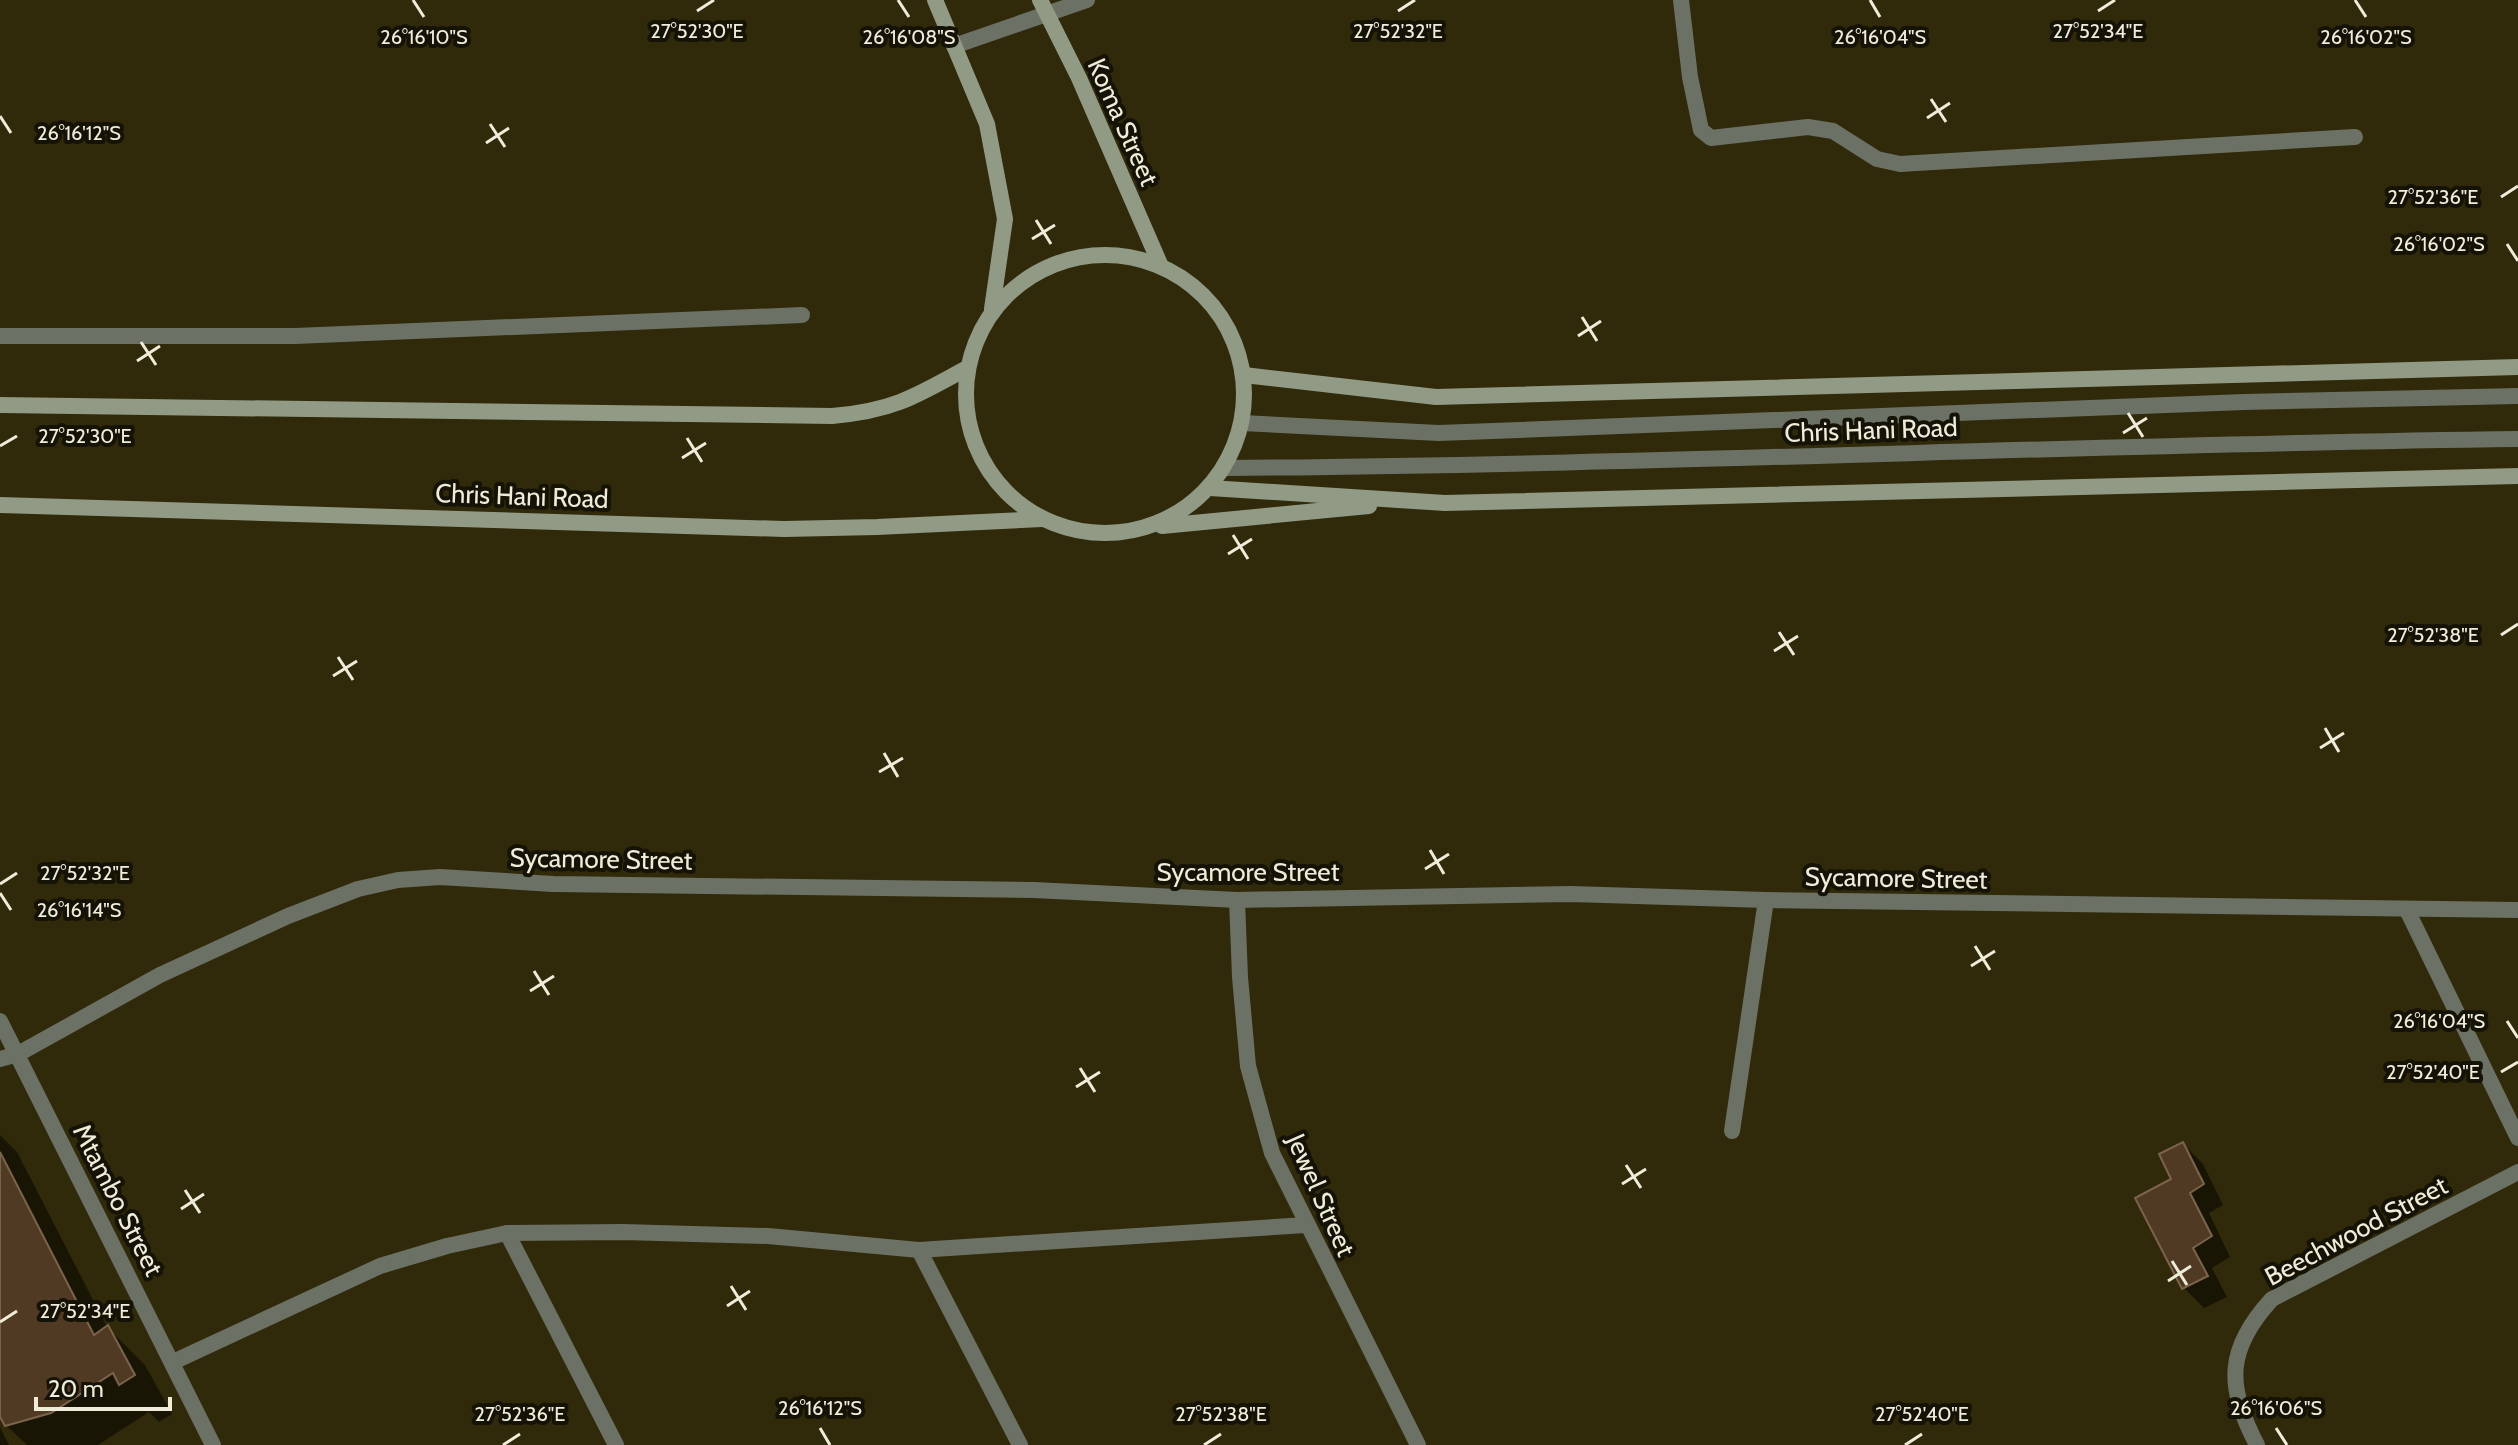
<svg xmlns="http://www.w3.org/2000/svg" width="2518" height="1445" font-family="Cabin,sans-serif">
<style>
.shadow{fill:#0007}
.building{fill:#513a24;stroke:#7c634c;stroke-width:2}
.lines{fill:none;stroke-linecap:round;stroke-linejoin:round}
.service{stroke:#6b7164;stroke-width:16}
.minor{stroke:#6b7164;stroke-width:16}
.tertiary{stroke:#6b7164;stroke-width:16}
.secondary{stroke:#909a85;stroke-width:16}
.ticks{fill:none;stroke:#f0ecda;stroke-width:3}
.labels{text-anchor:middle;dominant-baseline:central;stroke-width:8;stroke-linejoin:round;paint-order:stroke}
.street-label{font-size:26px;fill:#f0ecda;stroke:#151206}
.ticks-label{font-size:20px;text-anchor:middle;fill:#f0ecda;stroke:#151206;stroke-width:8;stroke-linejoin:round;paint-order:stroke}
</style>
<rect width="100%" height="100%" fill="#30290a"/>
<g class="shadow">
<path d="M 0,1135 L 17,1152 L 107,1327 L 145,1365 L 172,1414 L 159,1422 L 149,1412 L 98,1445 L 27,1445 L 6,1425 L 0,1412 Z"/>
<path d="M 2183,1144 L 2203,1164 L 2223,1205 L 2209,1213 L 2230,1257 L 2212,1268 L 2227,1297 L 2204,1308 L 2184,1288 L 2173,1180 Z"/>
<path d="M 0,1427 L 9,1445 L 0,1445 Z"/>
</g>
<g class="building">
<path d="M 2183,1142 L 2204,1184 L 2190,1193 L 2212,1236 L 2193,1248 L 2208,1276 L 2182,1289 L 2135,1198 L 2171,1179 L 2159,1154 Z"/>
<path d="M 0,1152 L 94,1335 L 108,1325 L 135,1375 L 119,1385 L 113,1373 L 51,1413 L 5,1426 L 0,1417 Z"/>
</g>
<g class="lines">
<g class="service">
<path d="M 1681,0 L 1690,77 L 1701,130 L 1711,138 L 1808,127 L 1833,131 L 1877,159 L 1900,164 L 2355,137"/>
<path d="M 954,46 L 1087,0"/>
<path d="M 1242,423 L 1439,433 L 2244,402 L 2518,396"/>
<path d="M 1225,468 C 1656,465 2087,444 2518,439"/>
<path d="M 0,1059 L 18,1054"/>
</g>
<g class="minor">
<path d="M 0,336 L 295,336 L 802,315"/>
<path d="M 1237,900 L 1240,977 L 1248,1066 L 1272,1153 L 1418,1445"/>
<path d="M 2407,910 L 2518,1138"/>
<path d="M 18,1054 L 160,975 L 288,916 L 358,889 L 398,880 L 440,877 L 553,884 L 1034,890 L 1237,900 L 1571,894 L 1766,900 L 2518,910"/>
<path d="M 1732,1131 L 1766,900"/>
<path d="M 507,1233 L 616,1445"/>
<path d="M 919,1250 L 1020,1445"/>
<path d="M 173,1362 L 380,1266 L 447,1246 L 507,1233 L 623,1232 L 768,1236 L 919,1250 L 1306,1225"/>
<path d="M 2257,1445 C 2226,1386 2226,1349 2272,1299 L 2518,1172"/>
</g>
<path class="tertiary" d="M 0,1021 L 213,1445"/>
<g class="secondary">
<path d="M 935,0 L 987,124 L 1005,219 L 992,309"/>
<path d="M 1040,0 L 1079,78 L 1160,264"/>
<circle cx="1105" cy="394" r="139"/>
<path d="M 1244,375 L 1436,397 L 2518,367"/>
<path d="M 0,405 L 832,416 C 892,411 915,397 967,368"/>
<path d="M 1210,488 L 1445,503 L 2518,476"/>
<path d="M 0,505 L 784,529 L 877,527 L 1042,519"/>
<path d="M 1162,526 L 1369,506"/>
</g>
</g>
<path class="ticks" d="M 413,0 L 424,17M 898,0 L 909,17M 1870,0 L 1880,17M 2355,0 L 2366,17M 697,11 L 714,0M 1398,11 L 1415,0M 2098,11 L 2115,0M 1931,99 L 1946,122M 0,116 L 11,133M 1927,118 L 1950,103M 490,124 L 505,147M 486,143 L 509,128M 2501,197 L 2518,186M 1036,220 L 1051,244M 1032,239 L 1055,225M 2507,244 L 2518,261M 1582,317 L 1597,341M 1578,336 L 1601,321M 141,342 L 156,365M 137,361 L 160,346M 2128,413 L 2143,437M 2123,433 L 2147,418M 687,438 L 702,462M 0,446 L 17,436M 682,458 L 706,443M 1233,535 L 1248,559M 1228,554 L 1252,539M 1779,632 L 1794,655M 2501,635 L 2518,624M 1774,651 L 1798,636M 338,657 L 353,680M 333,676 L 357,661M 2325,728 L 2339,752M 2320,748 L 2344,733M 884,753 L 898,777M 879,772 L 903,758M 1430,850 L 1444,874M 1425,869 L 1449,854M 0,884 L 17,873M 0,893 L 11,910M 1975,946 L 1990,970M 1971,966 L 1995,951M 534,971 L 549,995M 530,991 L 554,976M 2507,1021 L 2518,1038M 1080,1068 L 1095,1092M 2501,1072 L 2518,1062M 1076,1087 L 1100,1072M 1626,1165 L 1641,1188M 1622,1184 L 1646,1169M 185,1190 L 200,1213M 181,1209 L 204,1194M 2172,1261 L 2187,1285M 2168,1281 L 2191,1266M 731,1286 L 746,1310M 727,1306 L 750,1291M 0,1322 L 17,1311M 820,1428 L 830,1445M 2276,1428 L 2287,1445M 503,1445 L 520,1434M 1204,1445 L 1221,1434M 1905,1445 L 1922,1434"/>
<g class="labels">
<g class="street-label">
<text transform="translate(1123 122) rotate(66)">Koma Street</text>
<text transform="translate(1871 430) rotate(-2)">Chris Hani Road</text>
<text transform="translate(522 496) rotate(2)">Chris Hani Road</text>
<text transform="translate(601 859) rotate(1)">Sycamore Street</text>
<text x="1248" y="872">Sycamore Street</text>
<text transform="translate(1896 878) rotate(1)">Sycamore Street</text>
<text transform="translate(1321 1195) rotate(66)">Jewel Street</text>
<text transform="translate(118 1200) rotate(63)">Mtambo Street</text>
<text transform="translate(2356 1231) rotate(-28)">Beechwood Street</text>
</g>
</g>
<g class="ticks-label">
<text x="697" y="38">27°52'30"E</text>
<text x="1398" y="38">27°52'32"E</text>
<text x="2098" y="38">27°52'34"E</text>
<text x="2366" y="44">26°16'02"S</text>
<text x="424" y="44">26°16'10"S</text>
<text x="909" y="44">26°16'08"S</text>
<text x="1880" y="44">26°16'04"S</text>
<text x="79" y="140">26°16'12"S</text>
<text x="2433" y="204">27°52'36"E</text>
<text x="2439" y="251">26°16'02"S</text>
<text x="85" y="443">27°52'30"E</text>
<text x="2433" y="642">27°52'38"E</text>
<text x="85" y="880">27°52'32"E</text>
<text x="79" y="917">26°16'14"S</text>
<text x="2439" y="1028">26°16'04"S</text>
<text x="2433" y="1079">27°52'40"E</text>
<text x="85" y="1318">27°52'34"E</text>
<text x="820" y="1415">26°16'12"S</text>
<text x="2276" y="1415">26°16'06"S</text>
<text x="520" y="1421">27°52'36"E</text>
<text x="1221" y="1421">27°52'38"E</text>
<text x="1922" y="1421">27°52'40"E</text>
</g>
<path d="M36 1397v12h134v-12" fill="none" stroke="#f0ecda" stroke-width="4"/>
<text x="48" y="1397" font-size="24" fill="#f0ecda" stroke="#151206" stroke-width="6" paint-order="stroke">20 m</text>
</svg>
